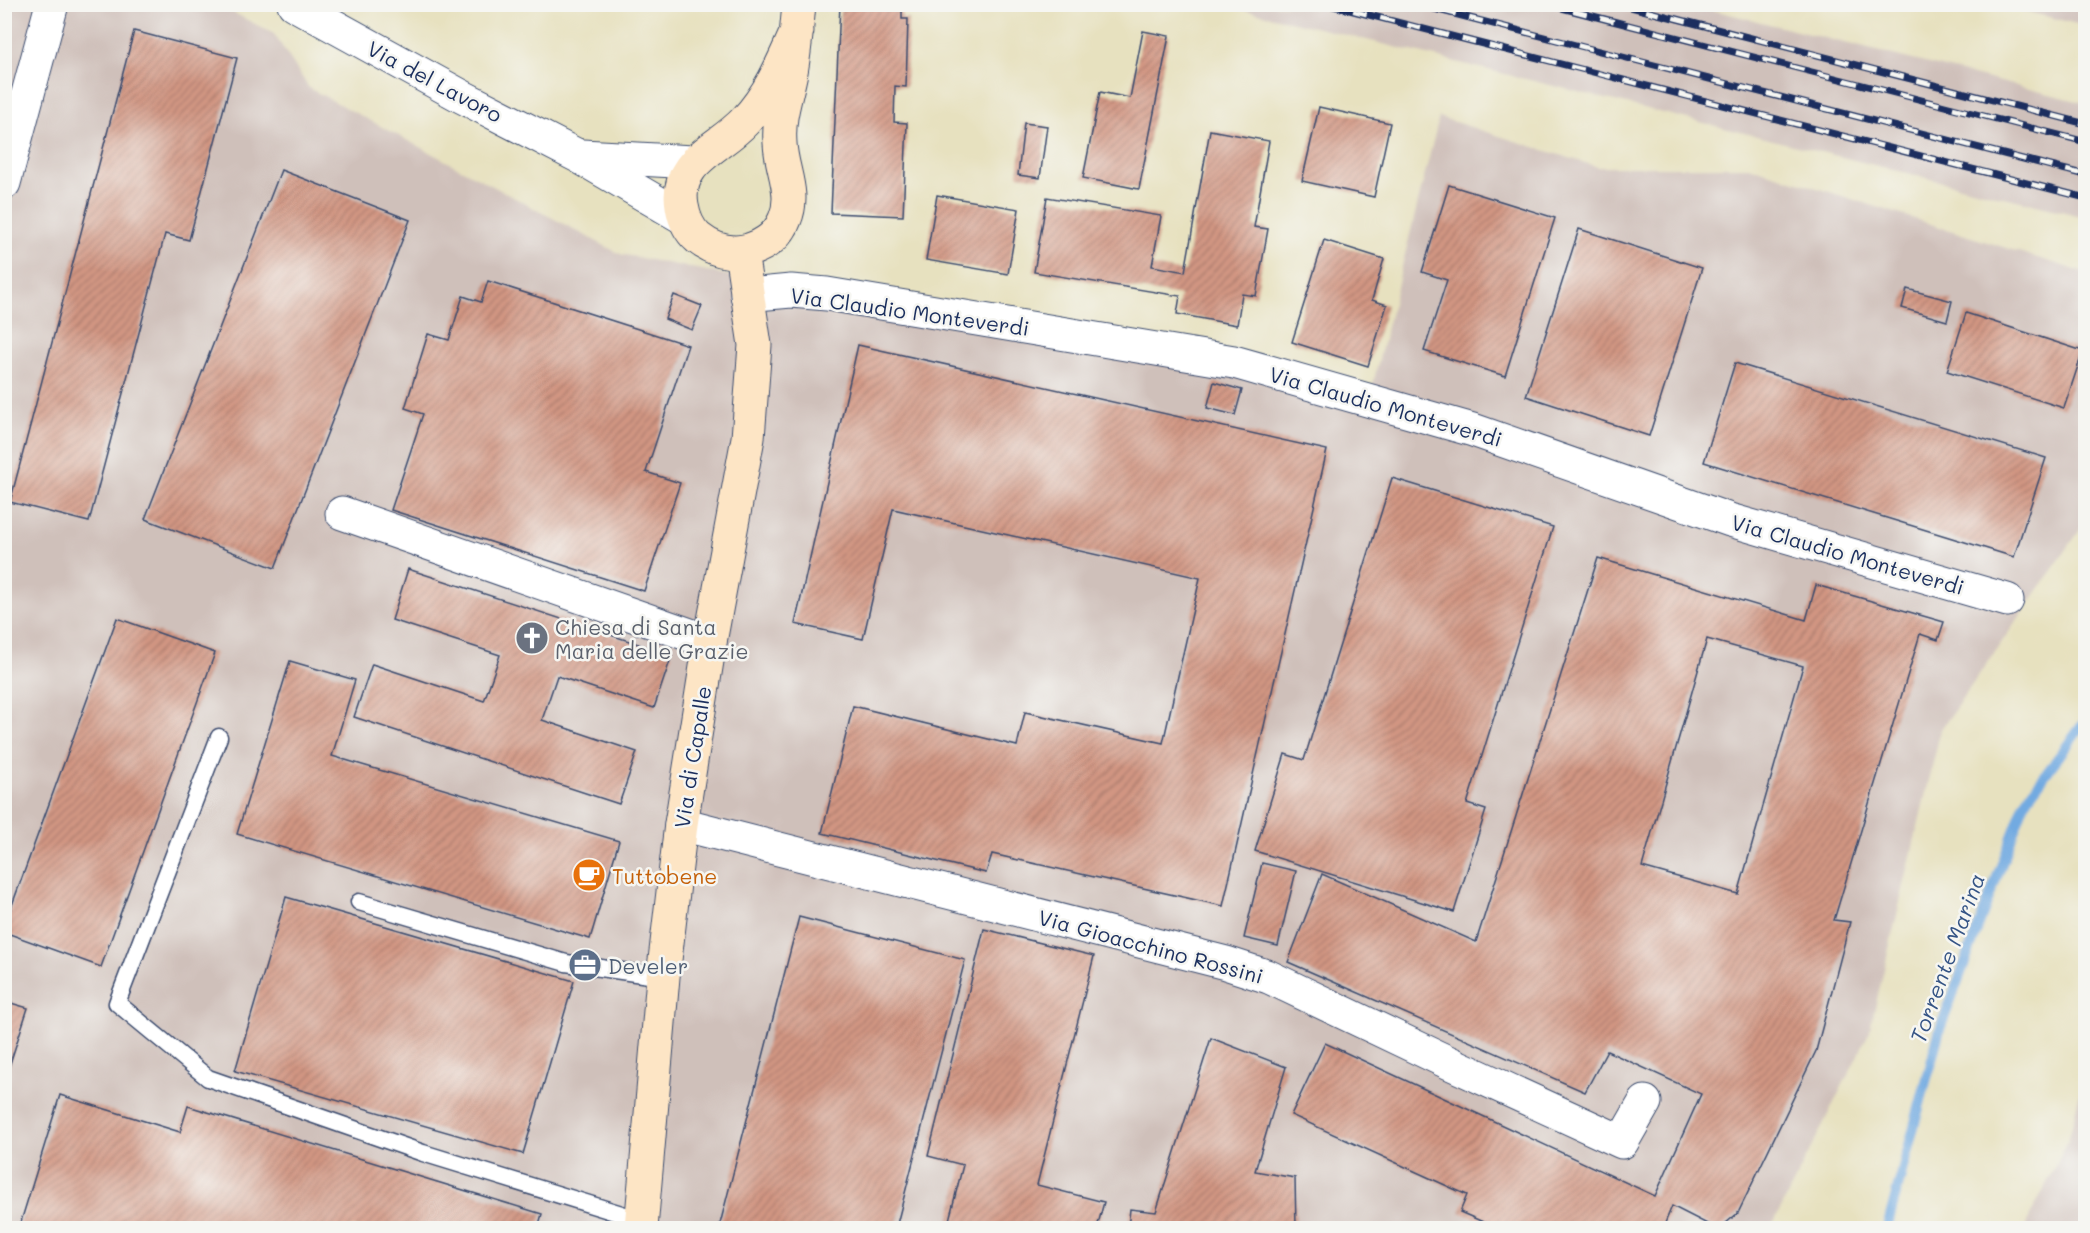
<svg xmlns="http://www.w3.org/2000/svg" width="2090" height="1233" font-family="Mali,sans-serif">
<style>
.industrial{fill:#cfc0ba}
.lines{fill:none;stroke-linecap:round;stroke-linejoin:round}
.stream{stroke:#72aae1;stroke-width:10}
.building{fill:url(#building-hatch);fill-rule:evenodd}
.lane-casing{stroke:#3a4a6d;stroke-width:19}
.street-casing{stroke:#3a4a6d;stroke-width:35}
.secondary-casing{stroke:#3a4a6d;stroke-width:35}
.lane{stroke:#fff;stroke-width:16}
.street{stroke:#fff;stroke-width:33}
.secondary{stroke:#fde5c5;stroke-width:33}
.rail-casing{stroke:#1b2f5e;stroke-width:7}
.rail{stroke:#f6f6f2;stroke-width:4.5;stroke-dasharray:14;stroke-linecap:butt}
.labels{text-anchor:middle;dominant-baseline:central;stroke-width:5;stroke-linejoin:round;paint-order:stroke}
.street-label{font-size:21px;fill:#1b2f5e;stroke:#f6f6f2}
.worship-label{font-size:21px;fill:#5b616d;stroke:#f6f6f2;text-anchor:start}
.food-label{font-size:21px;fill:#c56008;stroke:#f6f6f2;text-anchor:start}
.service-label{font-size:21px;fill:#4e5e75;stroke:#f6f6f2;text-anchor:start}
.water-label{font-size:22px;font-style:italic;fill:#355485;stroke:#f6f6f2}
</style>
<defs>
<pattern id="building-hatch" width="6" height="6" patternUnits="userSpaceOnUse" patternTransform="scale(1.5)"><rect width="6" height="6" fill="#d29682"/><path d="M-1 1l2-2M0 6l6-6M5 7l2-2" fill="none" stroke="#aa7b6e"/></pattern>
</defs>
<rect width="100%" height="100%" fill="#f6f6f2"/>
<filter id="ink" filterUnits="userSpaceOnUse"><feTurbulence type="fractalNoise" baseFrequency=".0167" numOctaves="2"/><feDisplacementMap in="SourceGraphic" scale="12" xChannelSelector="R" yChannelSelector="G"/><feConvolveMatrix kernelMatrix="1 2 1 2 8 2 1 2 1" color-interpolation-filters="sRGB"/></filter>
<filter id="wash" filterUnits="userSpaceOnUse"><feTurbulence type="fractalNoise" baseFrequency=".008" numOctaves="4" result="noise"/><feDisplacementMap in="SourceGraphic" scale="24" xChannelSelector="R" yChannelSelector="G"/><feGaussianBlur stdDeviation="1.35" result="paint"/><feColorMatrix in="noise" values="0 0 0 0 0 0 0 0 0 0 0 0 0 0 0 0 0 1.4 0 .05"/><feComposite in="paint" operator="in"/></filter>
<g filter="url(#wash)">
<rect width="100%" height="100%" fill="#e7e1bf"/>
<g class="industrial">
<path d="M 5,5 L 219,5 L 274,34 L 309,88 L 620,254 L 1369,400 L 1439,117 L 1598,167 L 1751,167 L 2085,273 L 2085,523 L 1941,729 L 1869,1033 L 1775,1220 L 1767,1228 L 5,1228 Z"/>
<path d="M 1225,5 L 1693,5 L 2085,103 L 2085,217 Z"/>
<path d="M 2000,5 L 2085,5 L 2085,26 Z"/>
<path d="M 2085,1072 L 2085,1228 L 2024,1228 L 2068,1141 Z"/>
</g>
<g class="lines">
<path class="stream" d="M 1887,1228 L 1940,1029 L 2025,802 L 2086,720"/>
</g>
<g id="blocks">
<g class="building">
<path d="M 840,4 L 902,4 L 902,19 L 908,19 L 906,87 L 895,86 L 894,122 L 907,123 L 903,216 L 831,213 Z"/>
<path d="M 134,31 L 237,58 L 189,240 L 165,234 L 89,522 L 10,502 Z"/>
<path d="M 1143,31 L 1169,36 L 1139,189 L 1083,178 L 1100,92 L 1130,98 Z"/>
<path d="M 1319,107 L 1390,123 L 1374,197 L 1302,181 Z"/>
<path d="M 1024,123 L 1047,126 L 1040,178 L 1018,175 Z"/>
<path d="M 1210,130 L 1269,141 L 1254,227 L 1268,229 L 1256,296 L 1242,294 L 1237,325 L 1177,314 L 1180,296 L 1034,272 L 1047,197 L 1161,216 L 1152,266 L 1185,272 Z"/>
<path d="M 281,170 L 410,220 L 275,568 L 145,519 Z"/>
<path d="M 1449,185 L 1555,218 L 1505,376 L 1424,351 L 1447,280 L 1422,272 Z"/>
<path d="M 937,195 L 1019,209 L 1008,274 L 926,260 Z"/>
<path d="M 1579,229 L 1702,268 L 1649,436 L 1526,396 Z"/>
<path d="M 1324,240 L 1384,259 L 1372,300 L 1387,305 L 1368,366 L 1292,342 Z"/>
<path d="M 488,281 L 688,345 L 646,472 L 680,483 L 644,591 L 391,510 L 423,414 L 405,408 L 428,334 L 449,340 L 463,296 L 481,302 Z"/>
<path d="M 1907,289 L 1952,301 L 1947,321 L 1902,308 Z"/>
<path d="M 674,295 L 702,306 L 692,330 L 665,319 Z"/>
<path d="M 1966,313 L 2083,351 L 2064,408 L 1947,371 Z"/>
<path d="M 858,345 L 1327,450 L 1223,906 L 992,854 L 986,873 L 822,833 L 853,706 L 1017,746 L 1025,712 L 1163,743 L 1200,578 L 893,509 L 863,639 L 795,624 Z"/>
<path d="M 1735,363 L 2046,458 L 2014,557 L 1704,462 Z"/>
<path d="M 1214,382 L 1242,390 L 1235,415 L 1207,408 Z"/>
<path d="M 1392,478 L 1553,527 L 1467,804 L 1486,810 L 1454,912 L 1255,851 L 1285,754 L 1304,760 Z"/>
<path d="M 1598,558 L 1806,620 L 1816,585 L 1944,622 L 1938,640 L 1920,634 L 1834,920 L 1850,922 L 1816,1051 L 1738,1213 L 1720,1228 L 1715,1228 L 1672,1206 L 1663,1228 L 1497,1228 L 1460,1212 L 1467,1195 L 1291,1115 L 1325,1043 L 1655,1196 L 1701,1094 L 1607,1051 L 1585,1092 L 1288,962 L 1322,874 L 1476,942 ZM 1707,639 L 1803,666 L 1738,894 L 1642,867 Z"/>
<path d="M 408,569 L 672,655 L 654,708 L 557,676 L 542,720 L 637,752 L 619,804 L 354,717 L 372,664 L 484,701 L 500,655 L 392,620 Z"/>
<path d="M 117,618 L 215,653 L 101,967 L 4,932 L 4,927 Z"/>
<path d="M 290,661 L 355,680 L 332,756 L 619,841 L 590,939 L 237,834 Z"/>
<path d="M 1262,863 L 1296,871 L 1278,946 L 1244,938 Z"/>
<path d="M 286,897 L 574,981 L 523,1154 L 235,1071 Z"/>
<path d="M 799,917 L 965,960 L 896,1228 L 719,1228 Z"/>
<path d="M 984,929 L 1094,956 L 1037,1185 L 1104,1202 L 1097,1228 L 947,1228 L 963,1165 L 928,1156 Z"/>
<path d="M 4,1001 L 28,1008 L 5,1079 L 4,1079 Z"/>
<path d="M 1211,1038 L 1286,1067 L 1255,1171 L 1295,1178 L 1296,1228 L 1128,1228 L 1130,1209 L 1156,1212 Z"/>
<path d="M 60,1095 L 180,1132 L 188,1106 L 542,1214 L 538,1228 L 19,1228 Z"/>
</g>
</g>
</g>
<g filter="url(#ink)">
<use href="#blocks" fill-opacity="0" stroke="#3a4a6d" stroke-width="1.5"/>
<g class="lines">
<g class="lane-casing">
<g id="lane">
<path d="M 219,737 L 117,1003 L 208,1078 L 423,1153 L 641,1220"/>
<path d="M 359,902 L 566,963 L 663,977"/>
</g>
</g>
<g class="street-casing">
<g id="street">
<path d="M 294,4 L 461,96 L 578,156 L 684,218"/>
<path d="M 582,156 L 693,162"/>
<path d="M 4,183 L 52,4"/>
<path d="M 747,295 L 791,291 L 827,294 L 1234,362 L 1473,430 L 1730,520 L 2007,600"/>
<path d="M 342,513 L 710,642"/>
<path d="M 681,824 L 1226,963 L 1269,977 L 1439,1058 L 1622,1142 L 1645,1102"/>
</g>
</g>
<g class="secondary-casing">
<g id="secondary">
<path d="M 797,31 C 783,63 769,96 745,121 C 719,149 674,161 682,206 C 684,218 689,230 698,238 C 713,250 731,255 749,250 C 765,245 779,235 785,219 C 796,193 781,170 780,143 C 778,116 786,98 791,72 C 795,50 797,27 799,4"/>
<path d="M 641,1228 L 663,977 L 681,824 L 710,642 L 748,438 L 755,345 L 741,252"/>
</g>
</g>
<use href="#lane" class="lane"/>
<use href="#street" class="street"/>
<use href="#secondary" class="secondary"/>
<g class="rail-casing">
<g id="rail">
<path d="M 1326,4 L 2086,198"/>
<path d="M 1415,4 L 2086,175"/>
<path d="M 1546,4 L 2086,142"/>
<path d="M 1619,4 L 2086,124"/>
</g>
</g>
<use href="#rail" class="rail"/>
</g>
</g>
<defs>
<g id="church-disc" transform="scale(1.725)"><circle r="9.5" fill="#6b7280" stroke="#f6f6f2"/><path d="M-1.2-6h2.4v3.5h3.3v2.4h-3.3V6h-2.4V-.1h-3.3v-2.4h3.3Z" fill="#fff"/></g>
<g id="cafe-disc" transform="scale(1.725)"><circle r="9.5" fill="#e8710a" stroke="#f6f6f2"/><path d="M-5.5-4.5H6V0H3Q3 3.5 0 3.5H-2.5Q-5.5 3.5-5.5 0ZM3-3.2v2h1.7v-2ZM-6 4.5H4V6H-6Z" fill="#fff"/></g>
<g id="office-disc" transform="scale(1.725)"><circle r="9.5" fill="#5c6f8a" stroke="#f6f6f2"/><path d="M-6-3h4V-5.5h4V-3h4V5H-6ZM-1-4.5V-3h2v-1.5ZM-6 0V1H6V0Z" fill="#fff"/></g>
</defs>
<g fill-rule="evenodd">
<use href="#church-disc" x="532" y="638"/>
<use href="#cafe-disc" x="589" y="875"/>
<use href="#office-disc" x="585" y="965"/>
</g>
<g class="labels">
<g class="street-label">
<text transform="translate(435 81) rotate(28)">Via del Lavoro</text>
<text transform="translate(910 311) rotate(8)">Via Claudio Monteverdi</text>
<text transform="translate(1386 406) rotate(16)">Via Claudio Monteverdi</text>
<text transform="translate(1848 554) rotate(16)">Via Claudio Monteverdi</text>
<text transform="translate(692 757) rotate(-81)">Via di Capalle</text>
<text transform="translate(1151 946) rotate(15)">Via Gioacchino Rossini</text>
</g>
<g class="worship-label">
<text x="555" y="626">Chiesa di Santa<tspan x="555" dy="24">Maria delle Grazie</tspan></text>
</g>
<g class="food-label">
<text x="612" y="875">Tuttobene</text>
</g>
<g class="service-label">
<text x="608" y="965">Develer</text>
</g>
<g class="water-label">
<text transform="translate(1947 958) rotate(-70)">Torrente Marina</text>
</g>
</g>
<rect width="2090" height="1233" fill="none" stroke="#f6f6f2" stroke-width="24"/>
</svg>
